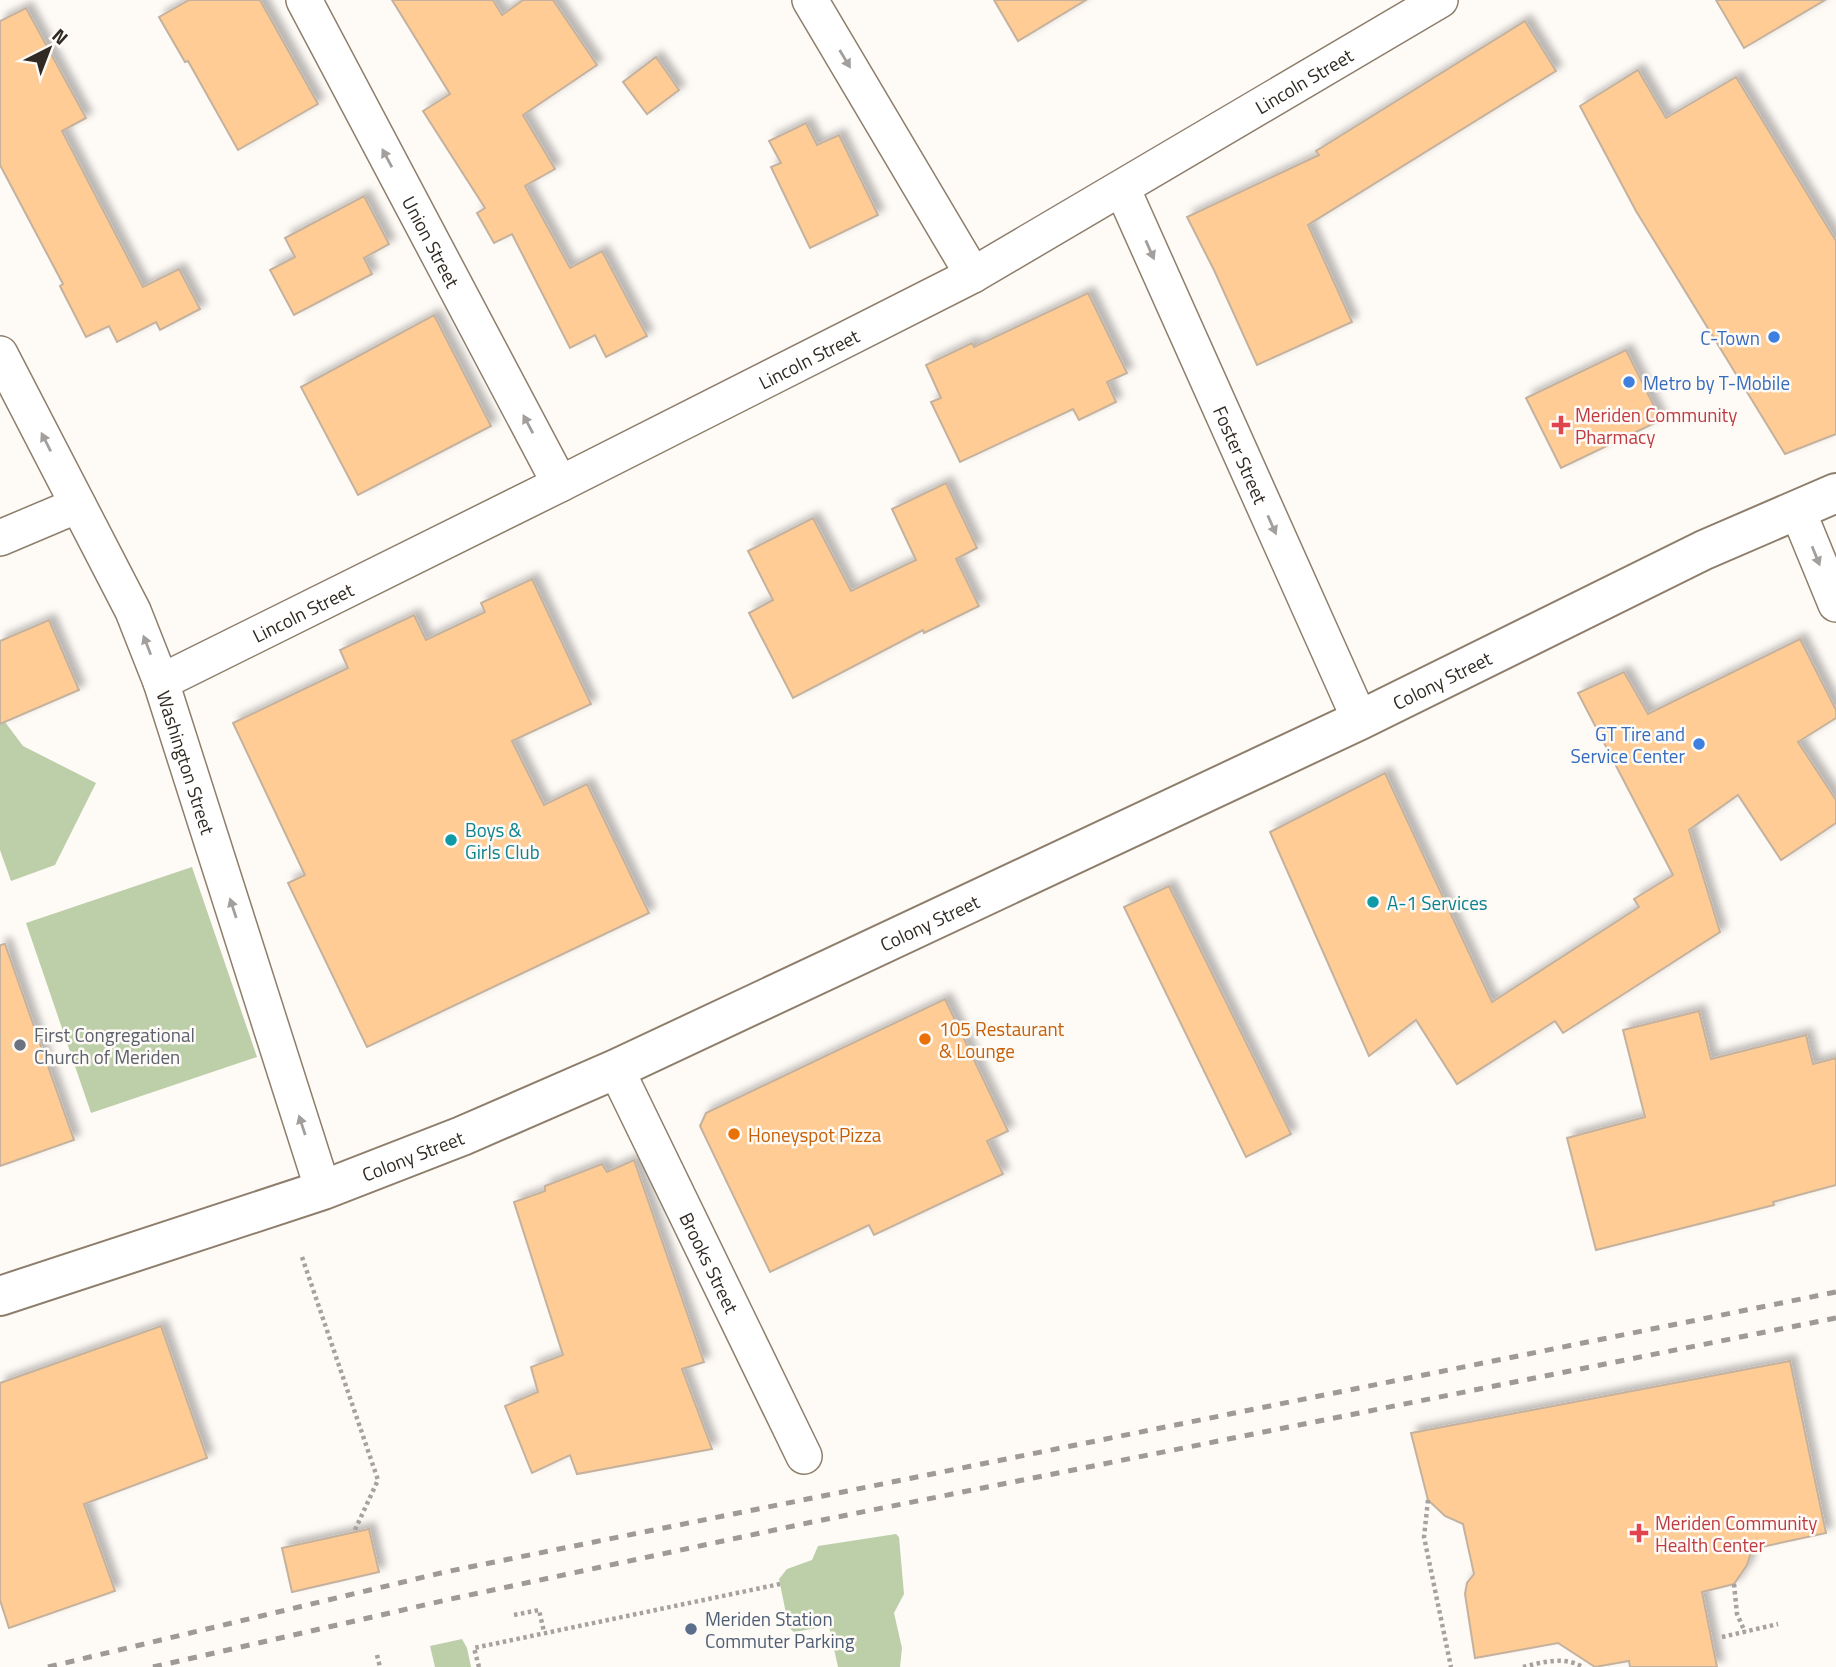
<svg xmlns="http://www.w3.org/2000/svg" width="1836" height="1667" font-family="'Titillium Web',sans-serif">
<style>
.green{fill:#bdcfa9}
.building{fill:#fecc94;stroke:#c4b29f;stroke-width:2;filter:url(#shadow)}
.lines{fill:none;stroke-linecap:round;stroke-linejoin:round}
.minor-casing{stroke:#8e7e6c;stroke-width:38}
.secondary-casing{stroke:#8e7e6c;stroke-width:42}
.path{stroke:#a7a29d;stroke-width:4.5;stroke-dasharray:3.5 3.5;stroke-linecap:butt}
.minor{stroke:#fff;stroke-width:35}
.secondary{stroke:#fff;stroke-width:38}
.rail{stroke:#9f9a95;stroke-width:5;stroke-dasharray:9 9;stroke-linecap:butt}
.oneway{fill:#a29f9c}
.shop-dot{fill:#3f7fe0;stroke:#fefaf6;stroke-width:2.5}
.health-dot{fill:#e0444e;stroke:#fefaf6;stroke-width:2.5}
.culture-dot{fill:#0f9aa8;stroke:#fefaf6;stroke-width:2.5}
.food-dot{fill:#e8710a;stroke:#fefaf6;stroke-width:2.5}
.worship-dot{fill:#6b7280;stroke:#fefaf6;stroke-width:2.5}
.service-dot{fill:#5c6f8a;stroke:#fefaf6;stroke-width:2.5}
.labels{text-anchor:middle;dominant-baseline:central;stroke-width:5;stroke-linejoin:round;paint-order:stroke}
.street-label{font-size:19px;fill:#312a23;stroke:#fefaf6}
.shop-label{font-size:19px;fill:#366cbe;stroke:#fefaf6;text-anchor:end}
.health-label{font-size:19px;fill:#be3a42;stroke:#fefaf6;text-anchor:start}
.culture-label{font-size:19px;fill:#0d838f;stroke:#fefaf6;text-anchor:start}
.food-label{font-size:19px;fill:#c56008;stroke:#fefaf6;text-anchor:start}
.worship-label{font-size:19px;fill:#5b616d;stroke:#fefaf6;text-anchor:start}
.service-label{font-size:19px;fill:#4e5e75;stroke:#fefaf6;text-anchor:start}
</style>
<defs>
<filter id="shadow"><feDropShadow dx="6" dy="-6" stdDeviation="3.5" flood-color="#0004"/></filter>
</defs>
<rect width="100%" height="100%" fill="#fefaf6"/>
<g class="green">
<path d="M 0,710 L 5,722 L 23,746 L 96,783 L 55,865 L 11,881 L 0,850 Z"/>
<path d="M 192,867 L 257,1057 L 91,1113 L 26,923 Z"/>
<path d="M 896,1534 L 899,1537 L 904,1594 L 894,1613 L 902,1648 L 900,1667 L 838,1667 L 829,1626 L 794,1632 L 789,1628 L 779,1579 L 787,1569 L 812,1560 L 818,1546 Z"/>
<path d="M 462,1639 L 467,1648 L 471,1667 L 435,1667 L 430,1646 Z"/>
</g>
<g class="building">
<path d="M 189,0 L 260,0 L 318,104 L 238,150 L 188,61 L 185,62 L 159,17 Z"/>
<path d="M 392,0 L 493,0 L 502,15 L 523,0 L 553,0 L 597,65 L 523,115 L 555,169 L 525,186 L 570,268 L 602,251 L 647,336 L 606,357 L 595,335 L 570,348 L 512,234 L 494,243 L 477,213 L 485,208 L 423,111 L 450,94 Z"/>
<path d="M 994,0 L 1086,0 L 1018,41 Z"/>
<path d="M 1716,0 L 1825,0 L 1744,48 Z"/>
<path d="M 26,8 L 86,118 L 62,131 L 143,287 L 179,269 L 200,309 L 160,330 L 156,322 L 117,342 L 109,326 L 86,337 L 60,286 L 63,284 L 0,165 L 0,21 Z"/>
<path d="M 1525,21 L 1556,71 L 1308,225 L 1352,322 L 1257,365 L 1214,270 L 1187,217 L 1319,155 L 1316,151 Z"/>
<path d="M 656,57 L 679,90 L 647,114 L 623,82 Z"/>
<path d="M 1638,70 L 1666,118 L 1736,77 L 1836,241 L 1836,434 L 1785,454 L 1636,211 L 1580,106 Z"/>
<path d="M 806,123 L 817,145 L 839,135 L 878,215 L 810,248 L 771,167 L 781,163 L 769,141 Z"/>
<path d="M 364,196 L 389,244 L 364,258 L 372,274 L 294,315 L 270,270 L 295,257 L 285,238 Z"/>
<path d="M 1088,293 L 1127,373 L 1107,382 L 1116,402 L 1079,420 L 1073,409 L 960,462 L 931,402 L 941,398 L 926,365 L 972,343 L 974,347 Z"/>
<path d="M 434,315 L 491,426 L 358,495 L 301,387 Z"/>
<path d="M 1626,350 L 1661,420 L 1561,468 L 1526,398 Z"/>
<path d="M 946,483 L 977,548 L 956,559 L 979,606 L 924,633 L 923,630 L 793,698 L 749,613 L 773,600 L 748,551 L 813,518 L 851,591 L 916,560 L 892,509 Z"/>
<path d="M 532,579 L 591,704 L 512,741 L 544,805 L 587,784 L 649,913 L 367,1047 L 288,883 L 305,875 L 233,723 L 348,668 L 340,650 L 414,615 L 426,640 L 485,612 L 481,603 Z"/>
<path d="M 49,620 L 79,690 L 0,724 L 0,641 Z"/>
<path d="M 1800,639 L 1836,710 L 1836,718 L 1798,742 L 1836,800 L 1836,823 L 1781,860 L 1738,795 L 1689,830 L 1720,932 L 1563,1033 L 1555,1021 L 1457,1084 L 1416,1020 L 1369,1056 L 1270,832 L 1385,773 L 1492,1002 L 1639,907 L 1634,899 L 1673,875 L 1578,693 L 1624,672 L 1648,714 Z"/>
<path d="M 1169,886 L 1291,1134 L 1246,1157 L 1124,907 Z"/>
<path d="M 5,944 L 74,1140 L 0,1166 L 0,945 Z"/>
<path d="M 945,999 L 1008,1131 L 987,1141 L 1003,1174 L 874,1235 L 869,1225 L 770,1272 L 700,1126 L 706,1113 Z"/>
<path d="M 1699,1011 L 1711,1059 L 1806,1035 L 1813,1064 L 1836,1058 L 1836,1185 L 1773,1202 L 1774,1205 L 1596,1250 L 1567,1138 L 1645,1117 L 1623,1030 Z"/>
<path d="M 634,1160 L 704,1362 L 682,1369 L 712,1449 L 577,1474 L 570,1455 L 532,1473 L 505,1406 L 538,1392 L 531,1367 L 563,1355 L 514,1202 L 545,1191 L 545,1186 L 602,1164 L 607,1172 Z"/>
<path d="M 161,1326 L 207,1458 L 84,1504 L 115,1591 L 9,1628 L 0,1600 L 0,1383 Z"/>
<path d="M 1790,1361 L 1826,1533 L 1752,1549 L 1747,1565 L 1734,1584 L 1702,1592 L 1717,1667 L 1630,1667 L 1629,1661 L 1595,1667 L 1558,1643 L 1475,1658 L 1465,1594 L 1467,1583 L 1474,1574 L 1463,1524 L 1445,1516 L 1428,1500 L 1411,1433 Z"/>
<path d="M 369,1529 L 379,1572 L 292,1592 L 282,1548 Z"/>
</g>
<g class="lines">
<g class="minor-casing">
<g id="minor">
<path id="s1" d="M 304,0 L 560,484"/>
<path d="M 810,0 L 973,275"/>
<path id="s2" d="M 1122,188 L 1360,720"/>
<path id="s3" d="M 0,354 L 133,611 L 161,682 L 323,1190"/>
<path d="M 1797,509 L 1836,604"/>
<path d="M 0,538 L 78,505"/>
<path id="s4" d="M 161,682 L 560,484 L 973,275 L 1440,0"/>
<path id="s5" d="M 616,1069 L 804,1456"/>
</g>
</g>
<g class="secondary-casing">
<g id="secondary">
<path id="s6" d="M 0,1296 L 323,1190 L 462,1136 L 616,1069 L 1360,720 L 1704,550 L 1836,493"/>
</g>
</g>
<g class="path">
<path d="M 302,1257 L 378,1480 L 354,1532"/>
<path d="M 1428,1500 L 1424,1537 L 1451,1667"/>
<path d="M 1734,1584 L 1737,1614 L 1745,1632"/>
<path d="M 514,1615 L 539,1610 L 544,1632"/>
<path d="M 1722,1637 L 1778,1624"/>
<path d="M 377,1655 L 380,1667"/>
<path d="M 479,1667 L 474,1648 L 780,1584"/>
<path d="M 1523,1667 C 1543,1662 1564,1656 1583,1667"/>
</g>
<use href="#minor" class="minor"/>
<use href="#secondary" class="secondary"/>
<g class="rail">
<path d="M 48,1667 L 445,1572 L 1836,1292"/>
<path d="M 153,1667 L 451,1599 L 812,1522 L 1836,1318"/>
</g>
</g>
<defs><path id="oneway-solid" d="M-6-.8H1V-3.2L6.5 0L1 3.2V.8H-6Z" transform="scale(1.75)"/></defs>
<g class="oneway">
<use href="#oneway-solid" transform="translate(845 59) rotate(59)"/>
<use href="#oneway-solid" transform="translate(387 158) rotate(-118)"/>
<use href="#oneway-solid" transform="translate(1150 250) rotate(66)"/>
<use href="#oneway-solid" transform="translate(528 424) rotate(-118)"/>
<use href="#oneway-solid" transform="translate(46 442) rotate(-117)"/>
<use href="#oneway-solid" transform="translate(1272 525) rotate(66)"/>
<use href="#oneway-solid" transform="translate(1816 556) rotate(68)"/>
<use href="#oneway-solid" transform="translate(147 645) rotate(-111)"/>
<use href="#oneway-solid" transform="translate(233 908) rotate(-108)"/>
<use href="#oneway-solid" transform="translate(302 1125) rotate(-108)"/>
</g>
<g class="shop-dot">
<circle cx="1774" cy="337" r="7"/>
<circle cx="1629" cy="382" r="7"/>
<circle cx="1699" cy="744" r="7"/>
</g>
<g class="health-dot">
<path d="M1557.5 414.5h7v7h7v7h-7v7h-7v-7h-7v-7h7z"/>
<path d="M1635.5 1522.5h7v7h7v7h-7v7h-7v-7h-7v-7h7z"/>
</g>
<g class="culture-dot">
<circle cx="451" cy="840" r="7"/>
<circle cx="1373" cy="902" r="7"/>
</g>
<g class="food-dot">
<circle cx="925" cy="1039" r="7"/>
<circle cx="734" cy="1134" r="7"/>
</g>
<circle class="worship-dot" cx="20" cy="1045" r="7"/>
<circle class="service-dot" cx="691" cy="1629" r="7"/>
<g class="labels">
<g class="street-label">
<text stroke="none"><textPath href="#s4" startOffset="1292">Lincoln Street</textPath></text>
<text stroke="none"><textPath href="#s1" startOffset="273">Union Street</textPath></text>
<text stroke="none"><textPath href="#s4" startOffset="724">Lincoln Street</textPath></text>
<text stroke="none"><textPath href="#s2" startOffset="292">Foster Street</textPath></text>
<text stroke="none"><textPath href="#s4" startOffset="158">Lincoln Street</textPath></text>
<text stroke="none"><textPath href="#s6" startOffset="1570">Colony Street</textPath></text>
<text stroke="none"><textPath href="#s3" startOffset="450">Washington Street</textPath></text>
<text stroke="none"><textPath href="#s6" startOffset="1003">Colony Street</textPath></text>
<text stroke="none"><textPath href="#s6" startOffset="436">Colony Street</textPath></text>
<text stroke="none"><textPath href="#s5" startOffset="215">Brooks Street</textPath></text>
</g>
<g class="shop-label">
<text x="1760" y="337">C-Town</text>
<text x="1643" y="382" text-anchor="start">Metro by T-Mobile</text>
<text x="1685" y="733">GT Tire and<tspan x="1685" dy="22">Service Center</tspan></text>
</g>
<g class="health-label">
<text x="1575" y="414">Meriden Community<tspan x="1575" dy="22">Pharmacy</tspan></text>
<text x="1655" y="1522">Meriden Community<tspan x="1655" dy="22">Health Center</tspan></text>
</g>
<g class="culture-label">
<text x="465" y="829">Boys &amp;<tspan x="465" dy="22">Girls Club</tspan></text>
<text x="1387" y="902">A-1 Services</text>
</g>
<g class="food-label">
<text x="939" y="1028">105 Restaurant<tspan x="939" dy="22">&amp; Lounge</tspan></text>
<text x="748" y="1134">Honeyspot Pizza</text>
</g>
<g class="worship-label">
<text x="34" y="1034">First Congregational<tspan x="34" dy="22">Church of Meriden</tspan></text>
</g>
<g class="service-label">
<text x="705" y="1618">Meriden Station<tspan x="705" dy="22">Commuter Parking</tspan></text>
</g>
</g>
<g transform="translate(49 49) rotate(42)" stroke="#fefaf6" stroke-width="5" paint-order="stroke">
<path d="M0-5L12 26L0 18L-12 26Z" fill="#312a23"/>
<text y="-10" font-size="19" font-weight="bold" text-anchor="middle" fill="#312a23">N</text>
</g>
</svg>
